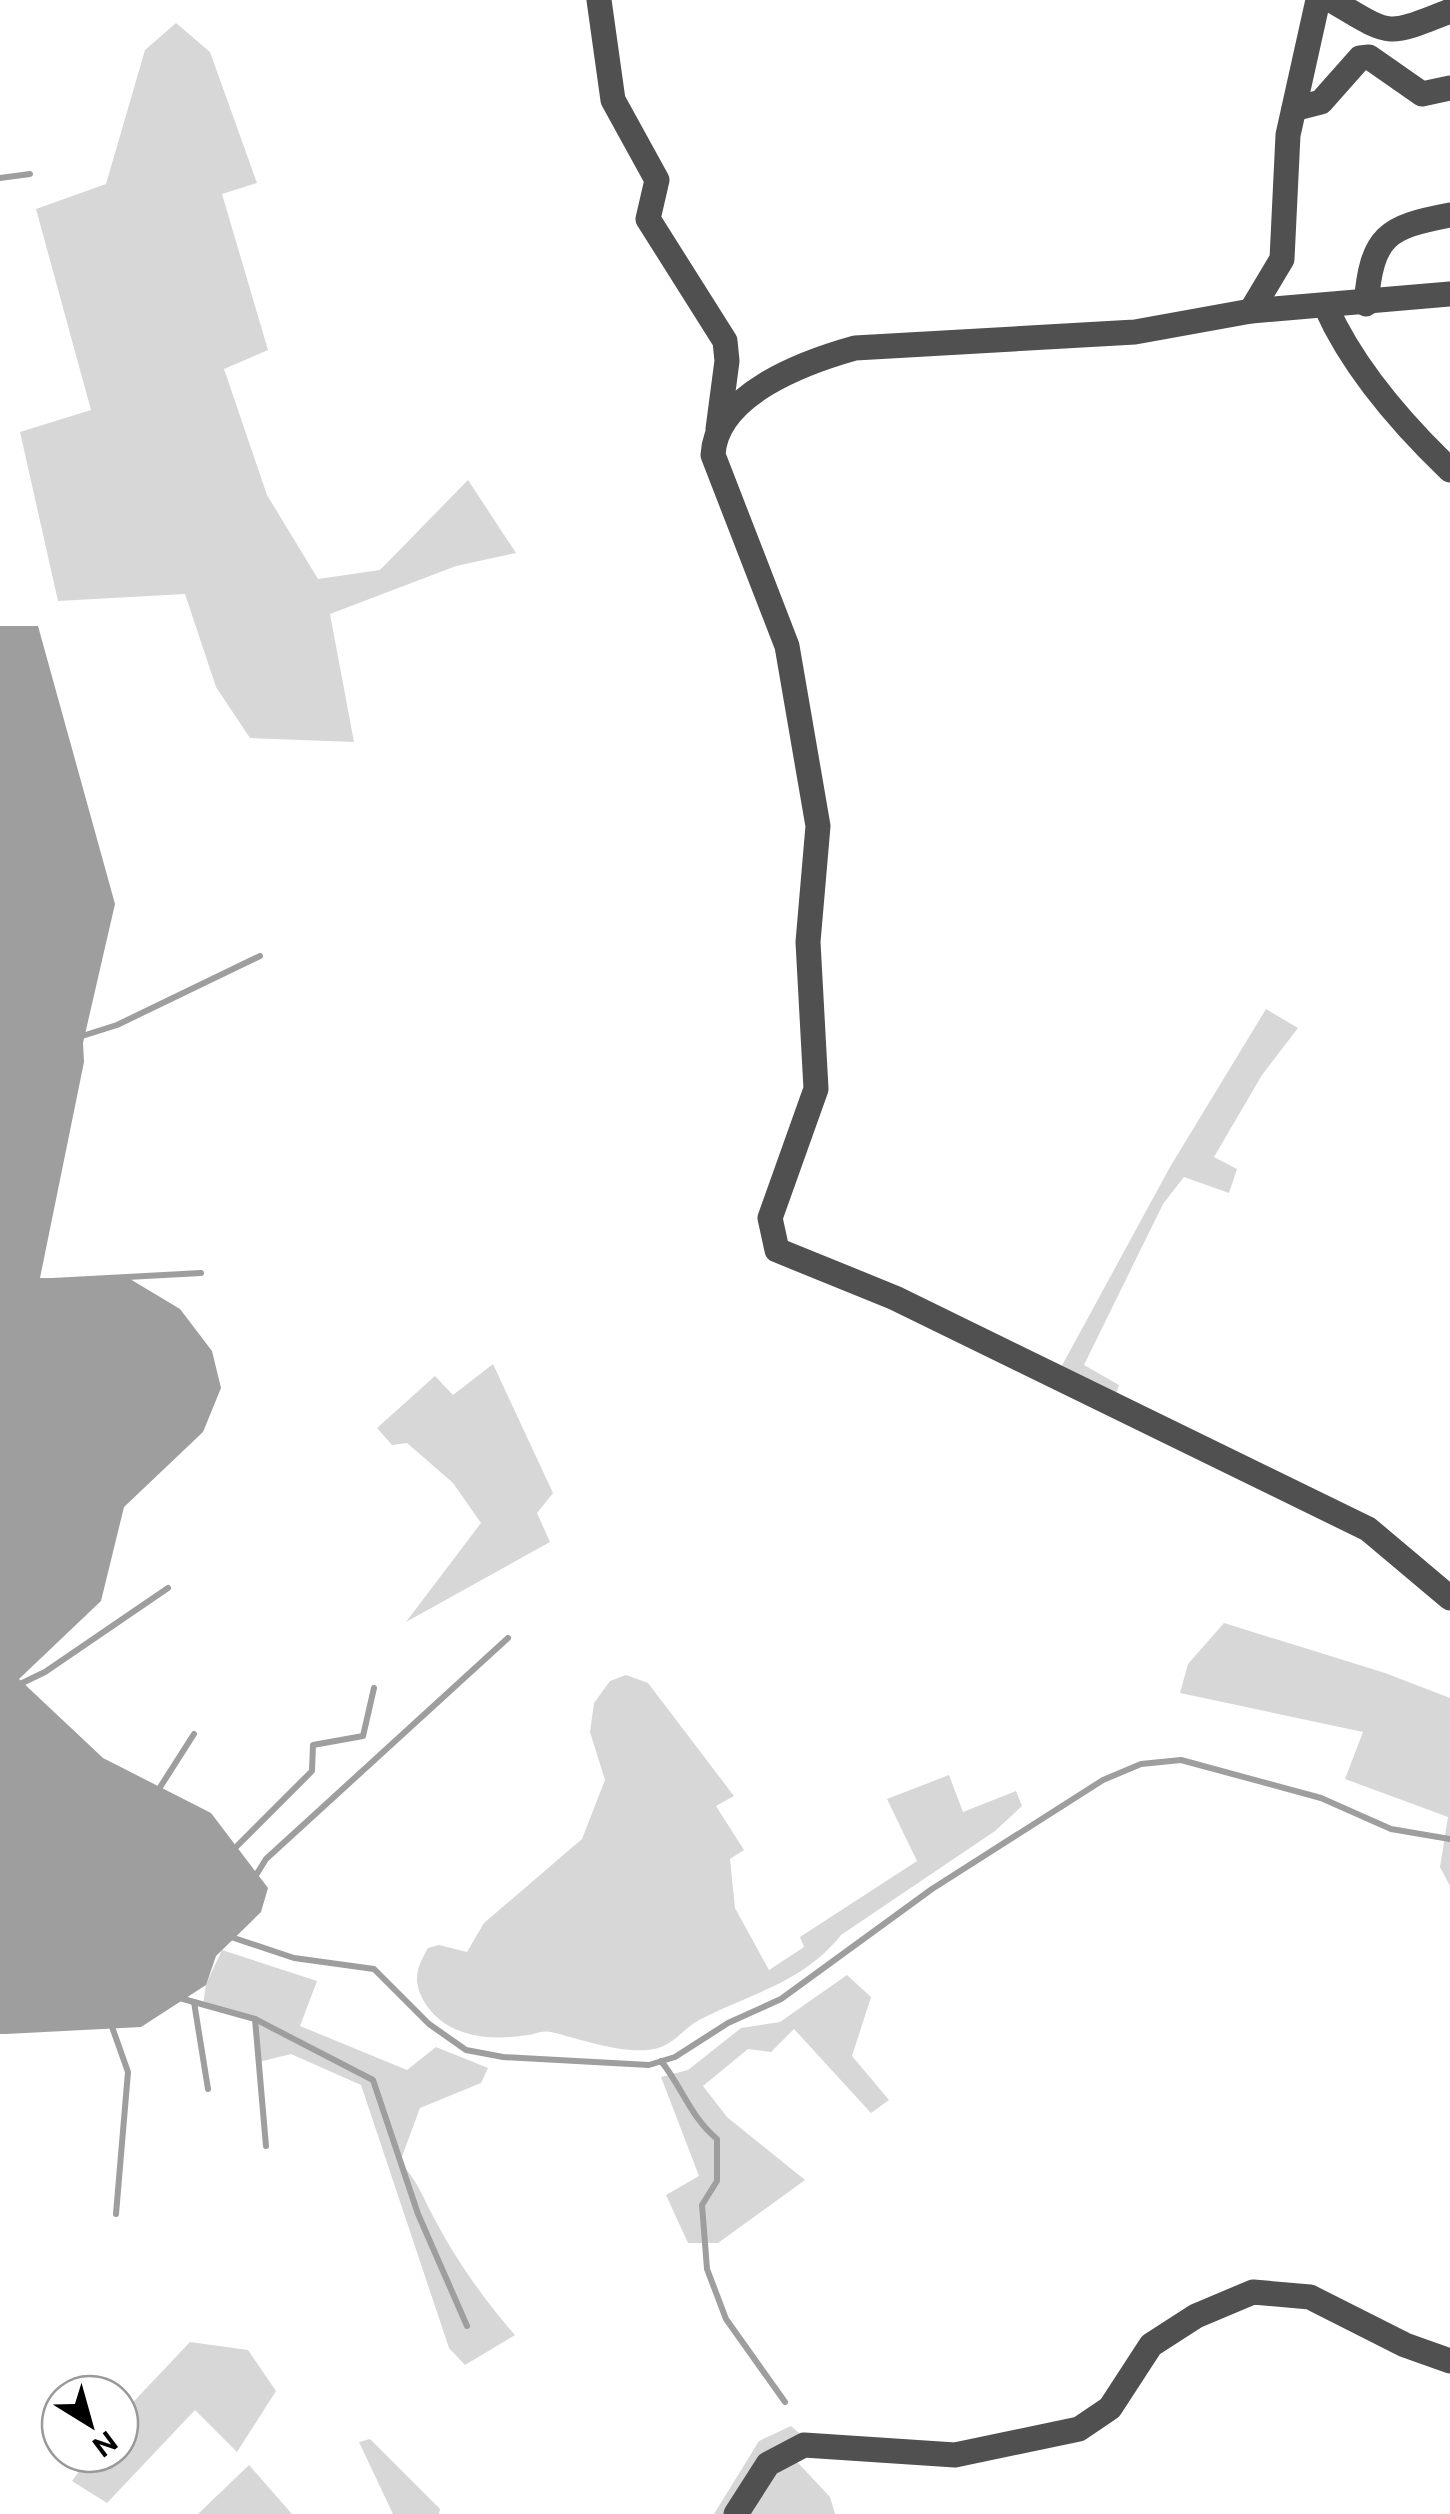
<svg xmlns="http://www.w3.org/2000/svg" width="1450" height="2514" font-family="'Public Sans',sans-serif">
<style>
.green{fill:#d7d7d7}
.water{fill:#9e9e9e}
.lines{fill:none;stroke-linecap:round;stroke-linejoin:round}
.stream{stroke:#9e9e9e;stroke-width:6}
.minor{stroke:#505050;stroke-width:25}
</style>
<rect width="100%" height="100%" fill="#fff"/>
<g class="green">
<path d="M 176,23 L 210,52 L 257,183 L 222,194 L 268,350 L 224,369 L 267,495 L 318,579 L 380,570 L 468,480 L 516,553 L 456,566 L 330,614 L 354,742 L 250,738 L 216,687 L 185,594 L 58,601 L 20,432 L 91,410 L 36,209 L 106,184 L 145,50 Z"/>
<path d="M 1266,1009 L 1298,1028 L 1262,1075 L 1214,1157 L 1237,1169 L 1229,1193 L 1184,1177 L 1163,1204 L 1084,1365 L 1119,1385 L 1115,1398 L 1059,1371 L 1170,1167 Z"/>
<path d="M 493,1364 L 553,1493 L 537,1513 L 550,1542 L 406,1622 L 481,1523 L 453,1483 L 407,1443 L 392,1445 L 377,1428 L 435,1376 L 453,1395 Z"/>
<path d="M 1224,1623 L 1385,1673 L 1450,1698 L 1450,1886 L 1440,1867 L 1448,1817 L 1345,1779 L 1363,1732 L 1180,1693 L 1188,1664 Z"/>
<path d="M 626,1675 L 648,1683 L 734,1796 L 716,1806 L 744,1850 L 730,1859 L 735,1908 L 769,1970 L 804,1947 L 800,1937 L 917,1861 L 887,1799 L 949,1775 L 963,1812 L 1016,1791 L 1022,1806 L 995,1831 L 841,1935 C 803,1983 751,1993 699,2020 C 686,2027 675,2042 661,2047 C 632,2058 581,2039 551,2032 C 543,2030 536,2034 528,2035 C 491,2041 447,2038 425,2003 C 412,1981 416,1969 428,1948 L 439,1945 L 467,1952 L 484,1923 L 582,1839 L 605,1780 L 590,1732 L 594,1703 L 610,1681 Z"/>
<path d="M 222,1950 L 317,1981 L 300,2026 L 407,2070 L 436,2047 L 488,2068 L 481,2083 L 420,2108 L 400,2162 C 418,2182 421,2193 433,2216 C 454,2257 484,2300 515,2335 L 465,2365 L 449,2348 L 361,2085 L 291,2054 L 259,2062 L 255,2019 L 203,2005 L 206,1984 Z"/>
<path d="M 847,1975 L 871,1997 L 852,2056 L 889,2100 L 871,2113 L 794,2029 L 771,2052 L 748,2049 L 703,2086 L 727,2117 L 805,2180 L 718,2243 L 688,2243 L 666,2195 L 699,2176 L 661,2077 L 688,2070 L 741,2028 L 780,2022 Z"/>
<path d="M 190,2342 L 248,2350 L 276,2391 L 237,2452 L 195,2410 L 107,2503 L 72,2481 L 92,2454 L 120,2454 L 120,2416 Z"/>
<path d="M 791,2426 L 807,2440 L 785,2449 L 830,2497 L 835,2514 L 714,2514 L 759,2441 Z"/>
<path d="M 370,2439 L 440,2509 L 439,2514 L 393,2514 L 359,2442 Z"/>
<path d="M 249,2465 L 292,2514 L 198,2514 Z"/>
</g>
<path class="water" d="M 0,626 L 38,626 L 115,904 L 83,1043 L 84,1062 L 40,1278 L 130,1279 L 180,1309 L 212,1351 L 221,1388 L 203,1432 L 124,1507 L 101,1601 L 19,1679 L 103,1758 L 211,1813 L 268,1888 L 261,1912 L 216,1956 L 206,1985 L 141,2027 L 6,2034 L 0,2034 Z"/>
<g class="lines">
<g class="stream">
<path d="M 0,178 L 30,174"/>
<path d="M 79,1037 L 117,1025 L 260,956"/>
<path d="M 34,1282 L 201,1273"/>
<path d="M 18,1685 L 45,1672 L 168,1588"/>
<path d="M 157,1792 L 194,1734"/>
<path d="M 232,1851 L 312,1771 L 313,1745 L 363,1736 L 374,1688"/>
<path d="M 253,1880 L 266,1859 L 508,1638"/>
<path d="M 228,1936 L 294,1958 L 374,1969 L 429,2024 L 466,2050 L 503,2057 L 649,2065 L 675,2057 L 728,2023 L 781,1999 L 932,1889 L 1103,1780 L 1141,1764 L 1181,1760 L 1321,1798 L 1391,1829 L 1450,1839"/>
<path d="M 176,1997 L 255,2019 L 373,2080 L 418,2214 L 467,2326"/>
<path d="M 194,2002 L 208,2089"/>
<path d="M 255,2019 L 266,2146"/>
<path d="M 111,2024 L 128,2072 L 116,2214"/>
<path d="M 661,2061 C 682,2087 691,2118 717,2139 L 717,2181 L 702,2205 L 707,2269 L 726,2319 L 785,2402"/>
</g>
<g class="minor">
<path d="M 599,0 L 613,100 L 657,180 L 648,219 L 725,341 L 727,361 L 718,429"/>
<path d="M 1331,0 C 1392,36 1384,37 1450,11"/>
<path d="M 1294,109 L 1321,102 L 1360,58 L 1369,57 L 1422,94 L 1450,88"/>
<path d="M 1450,294 L 1251,311 L 1135,332 L 855,348 C 805,362 716,394 713,455 L 787,646 L 818,826 L 808,942 L 816,1089 L 770,1218 L 777,1250 L 895,1298 L 1368,1529 L 1450,1598"/>
<path d="M 1366,304 C 1372,235 1387,227 1450,215"/>
<path d="M 1326,307 C 1353,368 1402,424 1450,470"/>
<path d="M 1251,311 L 1282,259 L 1288,135 L 1318,0"/>
<path d="M 736,2514 L 768,2464 L 804,2445 L 955,2455 L 1079,2429 L 1110,2408 L 1151,2345 L 1196,2316 L 1253,2292 L 1310,2297 L 1405,2345 L 1450,2361"/>
</g>
</g>
<g transform="translate(90 2424) rotate(143)"><circle r="48" fill="#ffffff" stroke="#999999" stroke-width="2.5"/>
<path d="M0-8L18 38L0 25L-18 38Z" fill="#000000"/>
<text y="-15" font-size="28" font-weight="bold" text-anchor="middle" fill="#000000">N</text>
</g>
</svg>
